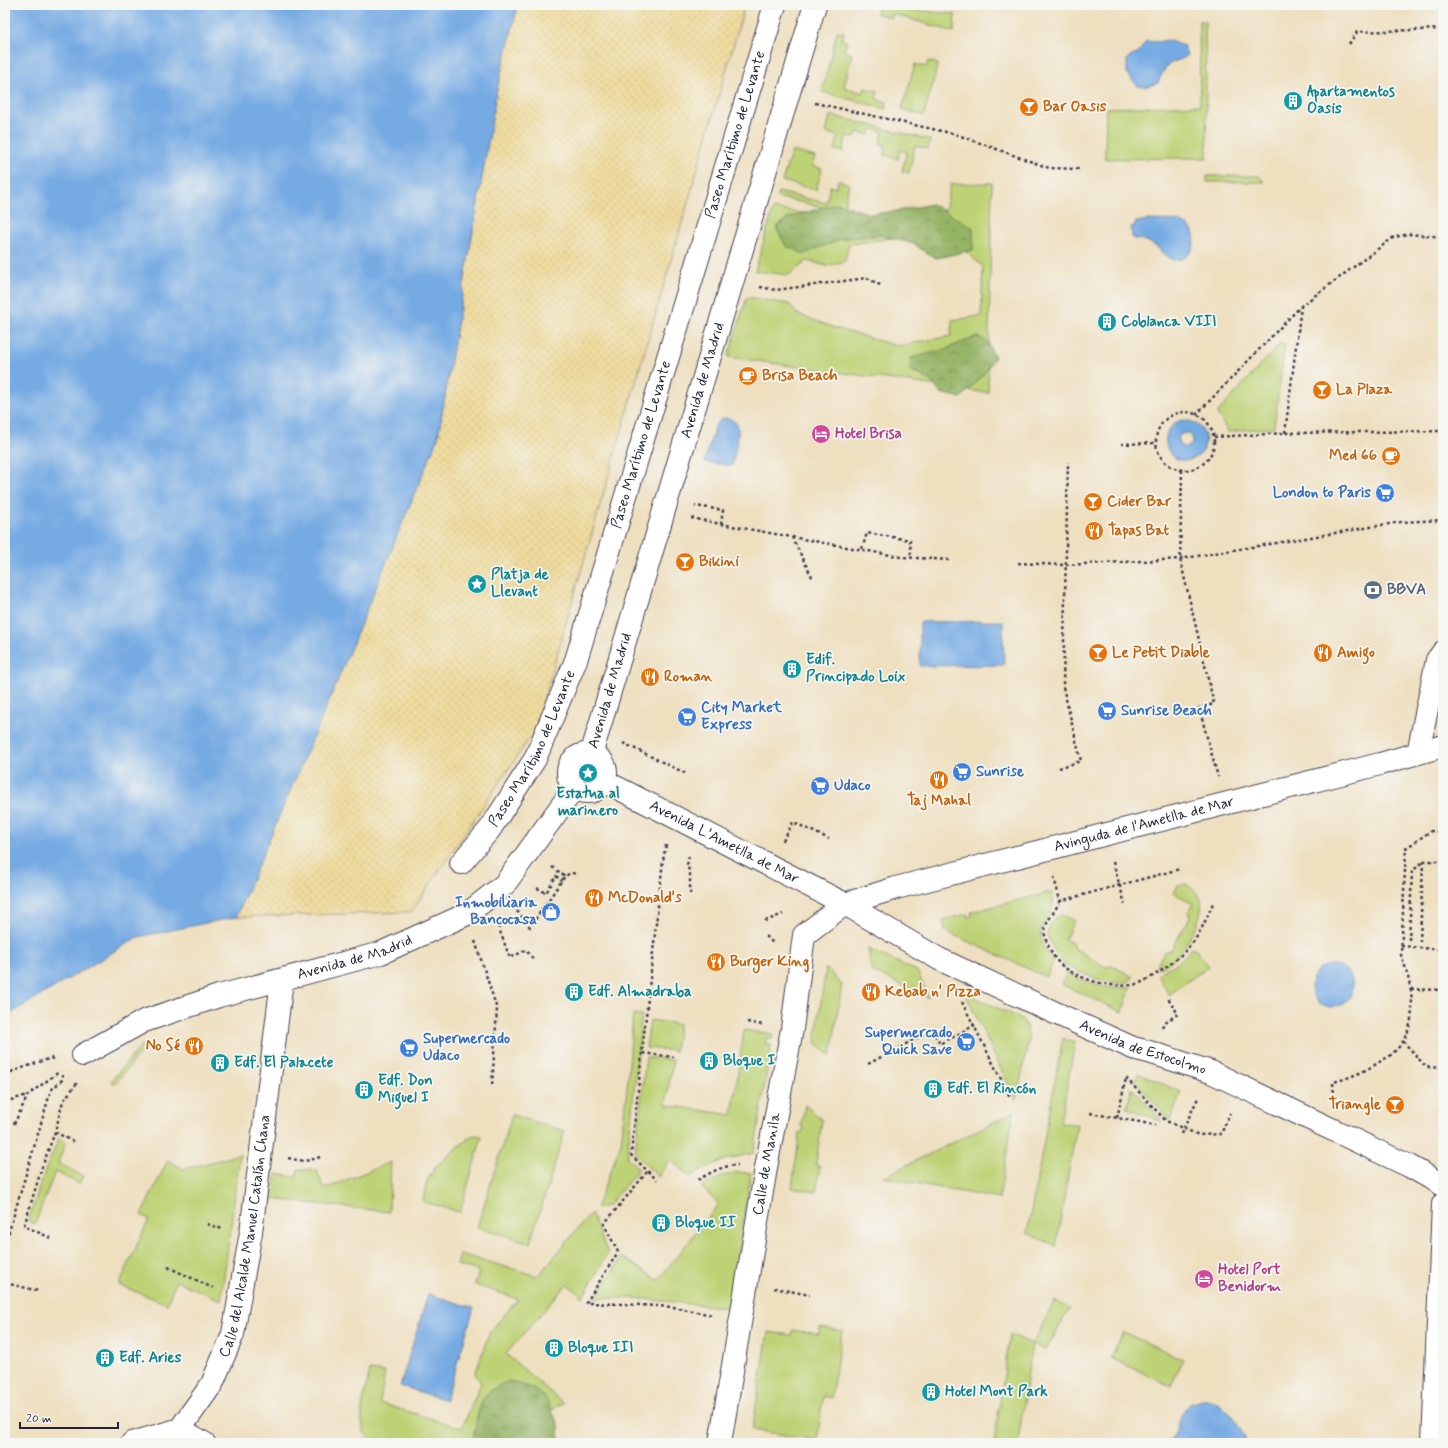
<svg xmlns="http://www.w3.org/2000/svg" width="1448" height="1448" font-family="Mynerve,sans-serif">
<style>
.green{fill:#bdd275;stroke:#707a58}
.forest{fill:url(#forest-crowns);stroke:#5c6b50}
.sand{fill:url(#sand-dots);stroke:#887e6c}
.water{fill:#76aae3;stroke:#4c668f;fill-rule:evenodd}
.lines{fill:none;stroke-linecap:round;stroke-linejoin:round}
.minor-casing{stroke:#413e4f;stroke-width:24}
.path{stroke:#413e4f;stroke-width:2.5;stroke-dasharray:3 3;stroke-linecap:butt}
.minor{stroke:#fff;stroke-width:22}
.labels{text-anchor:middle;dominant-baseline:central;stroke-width:3.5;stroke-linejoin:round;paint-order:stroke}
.culture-label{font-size:15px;font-weight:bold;fill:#0d838f;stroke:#f6f6f2;text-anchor:start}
.food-label{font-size:15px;font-weight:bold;fill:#c56008;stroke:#f6f6f2;text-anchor:start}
.street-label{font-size:15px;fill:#22223b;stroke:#f6f6f2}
.hotel-label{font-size:15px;font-weight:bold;fill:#b23c85;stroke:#f6f6f2;text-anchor:start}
.shop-label{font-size:15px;font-weight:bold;fill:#366cbe;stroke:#f6f6f2;text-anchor:start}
.service-label{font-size:15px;font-weight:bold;fill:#4e5e75;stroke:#f6f6f2;text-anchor:start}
</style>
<defs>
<pattern id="forest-crowns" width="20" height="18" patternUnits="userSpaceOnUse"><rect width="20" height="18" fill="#96b466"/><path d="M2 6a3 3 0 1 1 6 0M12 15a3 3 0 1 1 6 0" fill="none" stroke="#7a9255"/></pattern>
<pattern id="sand-dots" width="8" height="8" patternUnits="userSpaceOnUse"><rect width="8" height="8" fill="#eeda9e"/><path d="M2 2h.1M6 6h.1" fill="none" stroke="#ccbb89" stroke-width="1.8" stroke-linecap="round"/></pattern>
</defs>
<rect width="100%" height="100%" fill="#f6f6f2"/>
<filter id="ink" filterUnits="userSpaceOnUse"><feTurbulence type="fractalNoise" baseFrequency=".025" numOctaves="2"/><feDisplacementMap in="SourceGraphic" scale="8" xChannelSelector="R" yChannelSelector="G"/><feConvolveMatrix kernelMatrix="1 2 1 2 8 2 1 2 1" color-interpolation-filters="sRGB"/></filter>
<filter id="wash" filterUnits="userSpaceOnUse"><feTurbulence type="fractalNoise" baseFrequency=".012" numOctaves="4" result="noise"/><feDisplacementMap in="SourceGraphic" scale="16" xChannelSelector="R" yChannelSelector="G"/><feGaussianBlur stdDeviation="0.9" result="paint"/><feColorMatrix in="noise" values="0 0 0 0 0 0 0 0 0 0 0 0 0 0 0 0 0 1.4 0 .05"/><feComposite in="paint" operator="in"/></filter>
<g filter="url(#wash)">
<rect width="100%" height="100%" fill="#eedfbf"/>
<g class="green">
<path d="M 878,7 L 955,14 L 954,32 L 893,14 L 892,18 L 876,13 Z"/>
<path d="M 1199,21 L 1205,21 L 1207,158 L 1105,159 L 1106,108 L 1200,105 Z"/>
<path d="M 837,31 L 844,32 L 842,40 L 847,42 L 844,52 L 852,54 L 844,87 L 863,93 L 865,88 L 878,91 L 876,99 L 887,102 L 886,109 L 822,92 Z"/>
<path d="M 928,61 L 938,64 L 924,116 L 902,109 L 915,64 L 926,67 Z"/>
<path d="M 830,115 L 930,140 L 928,149 L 915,146 L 909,173 L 902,171 L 907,152 L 900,150 L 898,159 L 884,155 L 886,146 L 880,144 L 883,132 L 871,129 L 870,135 L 857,132 L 855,138 L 846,136 L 843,152 L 835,150 L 838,136 L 826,133 Z"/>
<path d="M 792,151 L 815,157 L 812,166 L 822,169 L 816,190 L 782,181 Z"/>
<path d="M 1207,176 L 1259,176 L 1264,182 L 1207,182 Z"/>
<path d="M 838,180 L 849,184 L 843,212 L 777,197 L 778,192 L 826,203 L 830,186 L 836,188 Z"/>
<path d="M 992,183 L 988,393 L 728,357 L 747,297 L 789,304 L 797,314 L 835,328 L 897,346 L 951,336 L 952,320 L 981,316 L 983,267 L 959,245 L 907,236 L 849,244 L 845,261 L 827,266 L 807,261 L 789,275 L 755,271 L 773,209 L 940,232 L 951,184 Z"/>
<path d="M 1280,344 L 1285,345 L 1274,427 L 1228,432 L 1217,413 Z"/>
<path d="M 1186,884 C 1191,888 1199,893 1201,900 C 1206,918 1177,967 1157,968 L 1157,964 L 1164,952 L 1171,950 L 1190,917 L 1188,912 L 1193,904 L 1174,893 L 1178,885 Z"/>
<path d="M 1051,892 C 1052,896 1054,900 1053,904 C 1052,918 1036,926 1042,943 C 1044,949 1050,955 1054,962 L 1046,977 L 945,931 L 943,920 L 967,914 L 968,917 L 972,916 L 971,912 Z"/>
<path d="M 1062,915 L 1074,921 L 1065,939 L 1072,943 L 1074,948 L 1106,967 L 1113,966 L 1133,977 C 1126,993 1075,973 1065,964 C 1056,958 1052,944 1047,935 C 1049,925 1052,918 1062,915 Z"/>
<path d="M 1193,947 L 1209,966 L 1169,995 L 1158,975 L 1162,971 L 1177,963 Z"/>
<path d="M 868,949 L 917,971 L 929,998 L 871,971 Z"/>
<path d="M 826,968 L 842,985 L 831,1056 L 815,1042 Z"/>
<path d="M 1067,973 C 1083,980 1099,987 1116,988 C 1121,988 1126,987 1131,988 L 1122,1012 L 1061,984 Z"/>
<path d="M 965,993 L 1022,1019 L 1026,1025 L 1029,1039 L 1016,1101 Z"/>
<path d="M 633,1014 L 642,1015 L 627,1157 L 639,1169 L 608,1206 L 596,1208 L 621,1143 L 627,1088 Z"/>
<path d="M 650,1020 L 679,1024 L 675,1051 L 646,1048 Z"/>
<path d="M 744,1030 L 773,1034 L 772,1039 L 766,1038 L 766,1044 L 771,1045 L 754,1153 C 731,1158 709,1163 690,1177 L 670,1160 L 658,1177 L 635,1154 L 646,1057 L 673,1060 L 666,1105 L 732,1115 Z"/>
<path d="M 1063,1038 L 1075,1043 L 1060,1123 L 1077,1124 L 1056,1246 L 1027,1233 Z"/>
<path d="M 142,1045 L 145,1048 L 114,1084 L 111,1081 Z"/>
<path d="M 1138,1073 L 1181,1092 L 1170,1120 L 1135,1081 Z"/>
<path d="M 1132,1088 L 1163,1122 L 1127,1108 Z"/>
<path d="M 805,1105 L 822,1120 L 816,1164 L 820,1167 L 816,1192 L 792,1188 L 800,1132 L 803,1133 L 804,1128 L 801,1127 Z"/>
<path d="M 1014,1111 L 999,1199 L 883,1177 L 1014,1112 Z"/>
<path d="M 512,1115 L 565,1131 L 530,1243 L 477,1227 Z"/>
<path d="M 477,1135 L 482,1136 L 460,1212 L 424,1202 L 423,1199 L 427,1181 L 434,1168 L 471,1136 Z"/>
<path d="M 59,1138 L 66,1142 L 58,1163 L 83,1176 L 79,1184 L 55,1172 L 35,1224 L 28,1221 L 46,1168 Z"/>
<path d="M 240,1154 L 221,1300 L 176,1281 L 167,1304 L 119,1285 L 149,1219 L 141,1215 L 168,1160 L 183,1169 L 212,1162 Z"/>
<path d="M 391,1162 L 389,1212 L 272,1199 L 276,1174 L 296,1177 L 298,1169 L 317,1170 L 324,1189 Z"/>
<path d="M 737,1172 L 751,1173 L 730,1308 L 633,1298 L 595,1298 L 622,1257 L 658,1280 L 719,1204 L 701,1187 L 723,1176 Z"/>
<path d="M 591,1213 L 608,1253 L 583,1297 L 567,1284 L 506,1354 L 563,1403 L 518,1431 L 527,1443 L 373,1443 C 352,1429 366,1390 370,1370 L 385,1372 L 380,1403 L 462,1428 L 481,1383 L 475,1374 L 489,1333 L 518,1299 L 475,1285 L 479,1271 L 457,1265 L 460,1254 L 538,1276 Z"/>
<path d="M 1055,1301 L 1070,1308 L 1046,1350 L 1032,1344 L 1018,1443 L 994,1443 L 1010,1334 L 1032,1344 Z"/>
<path d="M 820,1327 L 842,1331 L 831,1398 L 823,1396 L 817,1440 L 752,1430 L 768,1332 L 792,1335 L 793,1330 L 819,1334 Z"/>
<path d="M 1123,1332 L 1183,1359 L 1171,1386 L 1111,1358 Z"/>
</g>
<g class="forest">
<path d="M 838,203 L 870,214 L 897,211 L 932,204 L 973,228 L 973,250 L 937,258 L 929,255 L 914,244 L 880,235 L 841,239 L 804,254 L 786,246 L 776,228 L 788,218 Z"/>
<path d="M 977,336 L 986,341 L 995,357 L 982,376 L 961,398 L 940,393 L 931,381 L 910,370 L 911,358 L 946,349 Z"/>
<path d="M 509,1381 L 530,1387 L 545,1397 L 559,1426 L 560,1443 L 474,1443 L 473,1440 C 475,1428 478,1403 487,1394 C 493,1388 501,1384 509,1381 Z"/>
</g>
<path class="sand" d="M 518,5 L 745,5 L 535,730 L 411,912 L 236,917 L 438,437 L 497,89 Z"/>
<g class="water">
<path d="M 5,5 L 518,5 L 497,89 L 438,437 L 336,684 L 236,917 L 138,937 L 5,1017 Z"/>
<path d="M 1167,40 L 1184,46 L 1187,56 C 1183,59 1178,60 1173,62 C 1165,65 1161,76 1158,83 L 1145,87 L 1138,86 L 1127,74 L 1127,59 L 1139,52 L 1146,41 L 1157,42 Z"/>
<path d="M 1147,220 C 1159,221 1177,218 1187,225 C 1201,234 1194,259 1177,260 C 1166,261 1162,250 1154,245 C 1148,241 1142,239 1134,239 L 1134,237 L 1132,237 L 1131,227 L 1135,226 L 1136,222 Z"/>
<path d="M 725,418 C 730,419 734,420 737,424 C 741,431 734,457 732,466 L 704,462 L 716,424 L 721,419 Z"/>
<path d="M 1181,420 C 1197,420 1210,431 1204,448 C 1203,453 1199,456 1194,458 C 1172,471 1150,434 1181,420 ZM 1185,433 C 1196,434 1195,447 1184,448 L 1178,443 L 1178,438 L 1181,434 Z"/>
<path d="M 1003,621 L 1004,665 L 920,666 L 920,622 Z"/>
<circle cx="1332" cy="986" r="21"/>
<path d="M 428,1294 L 474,1308 L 446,1400 L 400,1386 Z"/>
<path d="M 1202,1400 C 1205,1400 1208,1400 1211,1400 C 1226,1404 1243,1429 1247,1443 L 1165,1443 C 1183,1433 1175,1414 1190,1404 C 1193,1402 1198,1402 1202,1400 Z"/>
</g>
</g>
<g filter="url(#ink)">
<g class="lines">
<g class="minor-casing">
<g id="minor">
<path d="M 1418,753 L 1437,660 L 1443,652"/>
<circle cx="587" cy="773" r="19"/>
<path id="s1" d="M 591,755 L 815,5"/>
<path id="s2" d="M 604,781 L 845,904 L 939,959 L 1051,1011 L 1133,1048 L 1149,1052 L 1211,1072 L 1409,1166 L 1443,1185"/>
<path id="s3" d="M 461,863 L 490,829 L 535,759 L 576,660 L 775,5"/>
<path id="s4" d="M 83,1055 L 144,1021 L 219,996 L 381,953 L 467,914 L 504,885 L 575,787"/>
<path d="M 180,1429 L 204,1443"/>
<path id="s5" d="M 132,1443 L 180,1429 L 212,1384 L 233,1334 L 251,1232 L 282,980"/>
<path id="s6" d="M 720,1443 L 766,1168 L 792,1029 L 804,935 L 845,904 L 896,888 L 1380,764 L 1443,746"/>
<path d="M 1433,1443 L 1443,1204"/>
</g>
</g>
<g class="path">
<path d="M 1349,44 L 1357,32 L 1443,29"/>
<path d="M 815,103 L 955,134 L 1049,168 L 1081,169"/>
<path d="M 760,287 L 776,290 L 867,278 L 882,286"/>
<circle cx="1185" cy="441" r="29"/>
<path d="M 1196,415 L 1301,306 L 1394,237 L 1410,234 L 1443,237"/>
<path d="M 1285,433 L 1301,307"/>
<path d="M 1214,437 L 1285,433 L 1443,431"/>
<path d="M 1121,444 L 1157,443"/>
<path d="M 1182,470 L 1180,559 L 1214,704 L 1199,708 L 1218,777"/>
<path d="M 691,518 L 721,524 L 723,510 L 695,506"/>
<path d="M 721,524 L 901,557 L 950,560"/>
<path d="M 792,537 L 813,579"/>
<path d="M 862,549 L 867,533 L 910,540 L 911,557"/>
<path d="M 1018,563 L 1065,565 L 1180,559 L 1401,522 L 1443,520"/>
<path d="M 623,743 L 687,774"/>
<path d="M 1059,768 L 1081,761 L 1063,687 L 1068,462"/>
<path d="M 783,841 L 793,822 L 829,839"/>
<path d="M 666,845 L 663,860 L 642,1053 L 674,1057"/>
<path d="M 689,856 L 687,865 L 690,873 L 690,894"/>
<path d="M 1113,862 L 1125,904"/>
<path d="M 552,867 L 565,876"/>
<path d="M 1054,877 L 1060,901 L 1180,869"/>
<path d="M 537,888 L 546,893 L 556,876 L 562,881"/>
<path d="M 1060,901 C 1056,910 1046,921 1045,930 C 1044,936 1046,940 1048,945 C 1051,951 1054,958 1059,963 C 1077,980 1119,992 1142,982 C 1158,975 1187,953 1196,938 C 1203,927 1208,915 1213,903"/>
<path d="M 517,911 L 530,927 L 565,876 L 571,873 L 578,874"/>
<path d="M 765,921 L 783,914"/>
<path d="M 498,926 L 510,958 L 526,950 L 534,960"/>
<path d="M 766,936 L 774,944"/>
<path d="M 1409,940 L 1412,872 L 1423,861 L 1443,861"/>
<path d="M 475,941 L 497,1009 L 492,1086"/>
<path d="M 1420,942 L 1423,862"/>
<path d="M 1401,946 L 1443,950"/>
<path d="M 1411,989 L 1443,990"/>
<path d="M 962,1002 L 1009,1095 L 1006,1096"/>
<path d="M 747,1022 L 763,1025"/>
<path d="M 1162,1027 L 1164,1023 L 1178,1014 L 1168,998"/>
<path d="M 1403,1041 L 1426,1067 L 1443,1068"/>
<path d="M 642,1053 L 631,1155 L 657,1180"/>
<path d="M 868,1064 L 932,1030 L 940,1044 L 975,1025"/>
<path d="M 5,1074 L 51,1058 L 55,1061"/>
<path d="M 1126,1078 L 1166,1121 L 1199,1135 L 1221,1134 L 1230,1113"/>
<path d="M 1334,1098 L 1333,1082 C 1350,1078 1363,1072 1378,1063 C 1382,1060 1389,1057 1393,1053 C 1421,1028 1413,986 1401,955 L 1406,848 L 1431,831 L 1443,832"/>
<path d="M 5,1102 L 27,1095"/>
<path d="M 1090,1113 L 1156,1125"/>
<path d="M 1117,1118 L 1126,1078"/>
<path d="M 14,1124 L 28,1095 L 60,1071"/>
<path d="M 55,1132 L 76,1143"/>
<path d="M 1181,1134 L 1198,1098"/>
<path d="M 288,1158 C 300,1161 307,1162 320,1157"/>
<path d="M 647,1172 L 604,1224 L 618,1252 L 586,1303 L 624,1304 L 673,1307 L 712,1315"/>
<path d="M 698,1180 C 709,1173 724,1165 738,1165"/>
<path d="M 207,1224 L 222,1229"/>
<path d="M 51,1238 L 24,1226 L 42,1167 L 55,1132 L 63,1101 L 77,1083"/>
<path d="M 5,1245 L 51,1090 L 62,1080 L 63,1075"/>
<path d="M 168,1267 L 213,1288"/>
<path d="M 5,1283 L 39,1291"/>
<path d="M 774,1288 L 810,1295"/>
<path d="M 750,1441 L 765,1443"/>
</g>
<use href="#minor" class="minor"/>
</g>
</g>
<defs>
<g id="building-disc" transform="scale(1)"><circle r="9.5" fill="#0f9aa8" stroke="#f6f6f2"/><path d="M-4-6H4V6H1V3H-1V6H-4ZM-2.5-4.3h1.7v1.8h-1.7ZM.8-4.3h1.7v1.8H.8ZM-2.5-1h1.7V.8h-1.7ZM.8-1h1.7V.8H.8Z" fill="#fff"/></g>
<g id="bar-disc" transform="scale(1)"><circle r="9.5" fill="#e8710a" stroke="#f6f6f2"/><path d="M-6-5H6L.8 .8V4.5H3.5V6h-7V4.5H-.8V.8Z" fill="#fff"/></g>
<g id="cafe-disc" transform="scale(1)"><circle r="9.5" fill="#e8710a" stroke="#f6f6f2"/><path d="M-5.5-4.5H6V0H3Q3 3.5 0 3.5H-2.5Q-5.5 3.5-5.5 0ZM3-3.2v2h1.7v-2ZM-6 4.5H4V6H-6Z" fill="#fff"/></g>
<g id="hotel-disc" transform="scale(1)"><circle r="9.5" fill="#d1479c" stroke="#f6f6f2"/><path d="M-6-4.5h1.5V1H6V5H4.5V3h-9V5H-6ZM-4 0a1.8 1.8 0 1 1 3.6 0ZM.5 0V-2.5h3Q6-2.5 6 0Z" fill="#fff"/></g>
<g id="supermarket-disc" transform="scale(1)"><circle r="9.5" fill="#3f7fe0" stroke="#f6f6f2"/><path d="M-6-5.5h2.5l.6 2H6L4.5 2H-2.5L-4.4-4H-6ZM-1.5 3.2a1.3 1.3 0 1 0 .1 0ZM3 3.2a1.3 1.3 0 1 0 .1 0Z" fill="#fff"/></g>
<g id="restaurant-disc" transform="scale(1)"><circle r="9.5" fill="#e8710a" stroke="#f6f6f2"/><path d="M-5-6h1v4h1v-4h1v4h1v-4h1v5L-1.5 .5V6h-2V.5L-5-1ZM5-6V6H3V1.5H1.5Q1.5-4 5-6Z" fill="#fff"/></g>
<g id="sight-disc" transform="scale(1)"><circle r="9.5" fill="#0f9aa8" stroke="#f6f6f2"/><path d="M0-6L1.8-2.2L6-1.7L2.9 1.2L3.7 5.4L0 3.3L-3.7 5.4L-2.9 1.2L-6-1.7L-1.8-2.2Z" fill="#fff"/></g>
<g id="bank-disc" transform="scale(1)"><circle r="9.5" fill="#5c6f8a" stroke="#f6f6f2"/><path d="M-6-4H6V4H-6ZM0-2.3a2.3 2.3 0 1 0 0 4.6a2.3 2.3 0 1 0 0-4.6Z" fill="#fff"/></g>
<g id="shop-disc" transform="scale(1)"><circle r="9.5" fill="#3f7fe0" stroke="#f6f6f2"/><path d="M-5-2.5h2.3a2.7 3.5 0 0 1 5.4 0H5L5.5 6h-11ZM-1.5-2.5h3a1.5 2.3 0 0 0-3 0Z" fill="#fff"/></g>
</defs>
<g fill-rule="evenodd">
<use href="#building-disc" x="1293" y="101"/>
<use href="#bar-disc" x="1029" y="107"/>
<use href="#building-disc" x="1107" y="322"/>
<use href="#cafe-disc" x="748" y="376"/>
<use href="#bar-disc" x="1322" y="390"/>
<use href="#hotel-disc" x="821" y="434"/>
<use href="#cafe-disc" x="1391" y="456"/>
<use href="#supermarket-disc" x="1385" y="493"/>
<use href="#bar-disc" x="1093" y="502"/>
<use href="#restaurant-disc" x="1094" y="531"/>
<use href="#bar-disc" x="685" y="562"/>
<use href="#sight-disc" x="477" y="584"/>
<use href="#bank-disc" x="1373" y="590"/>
<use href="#bar-disc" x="1098" y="653"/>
<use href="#restaurant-disc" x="1323" y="653"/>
<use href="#building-disc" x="792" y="669"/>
<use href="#restaurant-disc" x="650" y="677"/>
<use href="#supermarket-disc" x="1107" y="711"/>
<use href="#supermarket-disc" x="687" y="717"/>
<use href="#supermarket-disc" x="962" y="772"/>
<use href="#sight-disc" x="588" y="773"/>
<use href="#restaurant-disc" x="939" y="780"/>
<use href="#supermarket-disc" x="820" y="786"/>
<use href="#restaurant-disc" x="594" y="898"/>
<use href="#shop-disc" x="551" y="912"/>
<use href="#restaurant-disc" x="716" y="962"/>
<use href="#building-disc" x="574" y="992"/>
<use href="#restaurant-disc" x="871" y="992"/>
<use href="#supermarket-disc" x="966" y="1042"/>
<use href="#restaurant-disc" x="194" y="1046"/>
<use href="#supermarket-disc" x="409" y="1048"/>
<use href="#building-disc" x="709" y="1061"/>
<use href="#building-disc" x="220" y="1063"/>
<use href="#building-disc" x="933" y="1089"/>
<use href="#building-disc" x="364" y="1090"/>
<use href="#bar-disc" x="1395" y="1105"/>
<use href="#building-disc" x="661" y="1223"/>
<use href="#hotel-disc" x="1204" y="1279"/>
<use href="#building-disc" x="554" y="1348"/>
<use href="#building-disc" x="105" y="1358"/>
<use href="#building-disc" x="931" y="1392"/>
</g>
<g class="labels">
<g class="culture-label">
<text x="1307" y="92">Apartamentos<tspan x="1307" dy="17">Oasis</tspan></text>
<text x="1121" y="322">Coblanca VIII</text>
<text x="491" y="575">Platja de<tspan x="491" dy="17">Llevant</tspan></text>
<text x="806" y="660">Edif.<tspan x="806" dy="17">Principado Loix</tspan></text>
<text x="588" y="794" text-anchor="middle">Estatua al<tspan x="588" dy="17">marinero</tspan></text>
<text x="588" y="992">Edf. Almadraba</text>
<text x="723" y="1061">Bloque I</text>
<text x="234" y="1063">Edf. El Palacete</text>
<text x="378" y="1081">Edf. Don<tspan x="378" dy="17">Miguel I</tspan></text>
<text x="947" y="1089">Edf. El Rincón</text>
<text x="675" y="1223">Bloque II</text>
<text x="568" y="1348">Bloque III</text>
<text x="119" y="1358">Edf. Aries</text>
<text x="945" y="1392">Hotel Mont Park</text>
</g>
<g class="food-label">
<text x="1043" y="107">Bar Oasis</text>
<text x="762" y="376">Brisa Beach</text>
<text x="1336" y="390">La Plaza</text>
<text x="1377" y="456" text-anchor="end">Med 66</text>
<text x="1107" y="502">Cider Bar</text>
<text x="1108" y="531">Tapas Bat</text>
<text x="699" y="562">Bikini</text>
<text x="1112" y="653">Le Petit Diable</text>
<text x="1337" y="653">Amigo</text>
<text x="664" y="677">Roman</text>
<text x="939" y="801" text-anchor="middle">Taj Mahal</text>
<text x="608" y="898">McDonald's</text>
<text x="730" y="962">Burger King</text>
<text x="885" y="992">Kebab n' Pizza</text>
<text x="180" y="1046" text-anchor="end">No Sé</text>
<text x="1381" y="1105" text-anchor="end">Triangle</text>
</g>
<g class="street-label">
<text stroke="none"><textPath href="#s3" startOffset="784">Paseo Marítimo de Levante</textPath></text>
<text stroke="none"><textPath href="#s1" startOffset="391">Avenida de Madrid</textPath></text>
<text stroke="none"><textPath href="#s3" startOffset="460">Paseo Marítimo de Levante</textPath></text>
<text stroke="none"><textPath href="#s1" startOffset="67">Avenida de Madrid</textPath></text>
<text stroke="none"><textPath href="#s3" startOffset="136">Paseo Marítimo de Levante</textPath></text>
<text stroke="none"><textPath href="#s6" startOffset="876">Avinguda de l'Ametlla de Mar</textPath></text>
<text stroke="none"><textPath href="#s2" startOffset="135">Avenida L'Ametlla de Mar</textPath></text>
<text stroke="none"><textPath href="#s4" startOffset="290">Avenida de Madrid</textPath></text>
<text stroke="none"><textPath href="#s2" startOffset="602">Avenida de Estocolmo</textPath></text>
<text stroke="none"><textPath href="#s6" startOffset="283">Calle de Manila</textPath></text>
<text stroke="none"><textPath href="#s5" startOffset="258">Calle del Alcalde Manuel Catalán Chana</textPath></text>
</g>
<g class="hotel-label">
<text x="835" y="434">Hotel Brisa</text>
<text x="1218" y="1270">Hotel Port<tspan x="1218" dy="17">Benidorm</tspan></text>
</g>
<g class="shop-label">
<text x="1371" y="493" text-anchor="end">London to Paris</text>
<text x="701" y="708">City Market<tspan x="701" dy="17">Express</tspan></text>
<text x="1121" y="711">Sunrise Beach</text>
<text x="976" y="772">Sunrise</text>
<text x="834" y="786">Udaco</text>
<text x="537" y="903" text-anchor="end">Inmobiliaria<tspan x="537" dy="17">Bancocasa</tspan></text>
<text x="952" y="1033" text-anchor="end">Supermercado<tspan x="952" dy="17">Quick Save</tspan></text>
<text x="423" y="1039">Supermercado<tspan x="423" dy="17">Udaco</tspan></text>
</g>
<g class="service-label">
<text x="1387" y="590">BBVA</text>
</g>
</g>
<rect width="1448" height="1448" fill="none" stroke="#f6f6f2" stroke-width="20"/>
<path d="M20 1422v6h98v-6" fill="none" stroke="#22223b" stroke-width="2"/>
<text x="26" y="1422" font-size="12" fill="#22223b" stroke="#f6f6f2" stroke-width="3" paint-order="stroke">20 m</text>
</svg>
